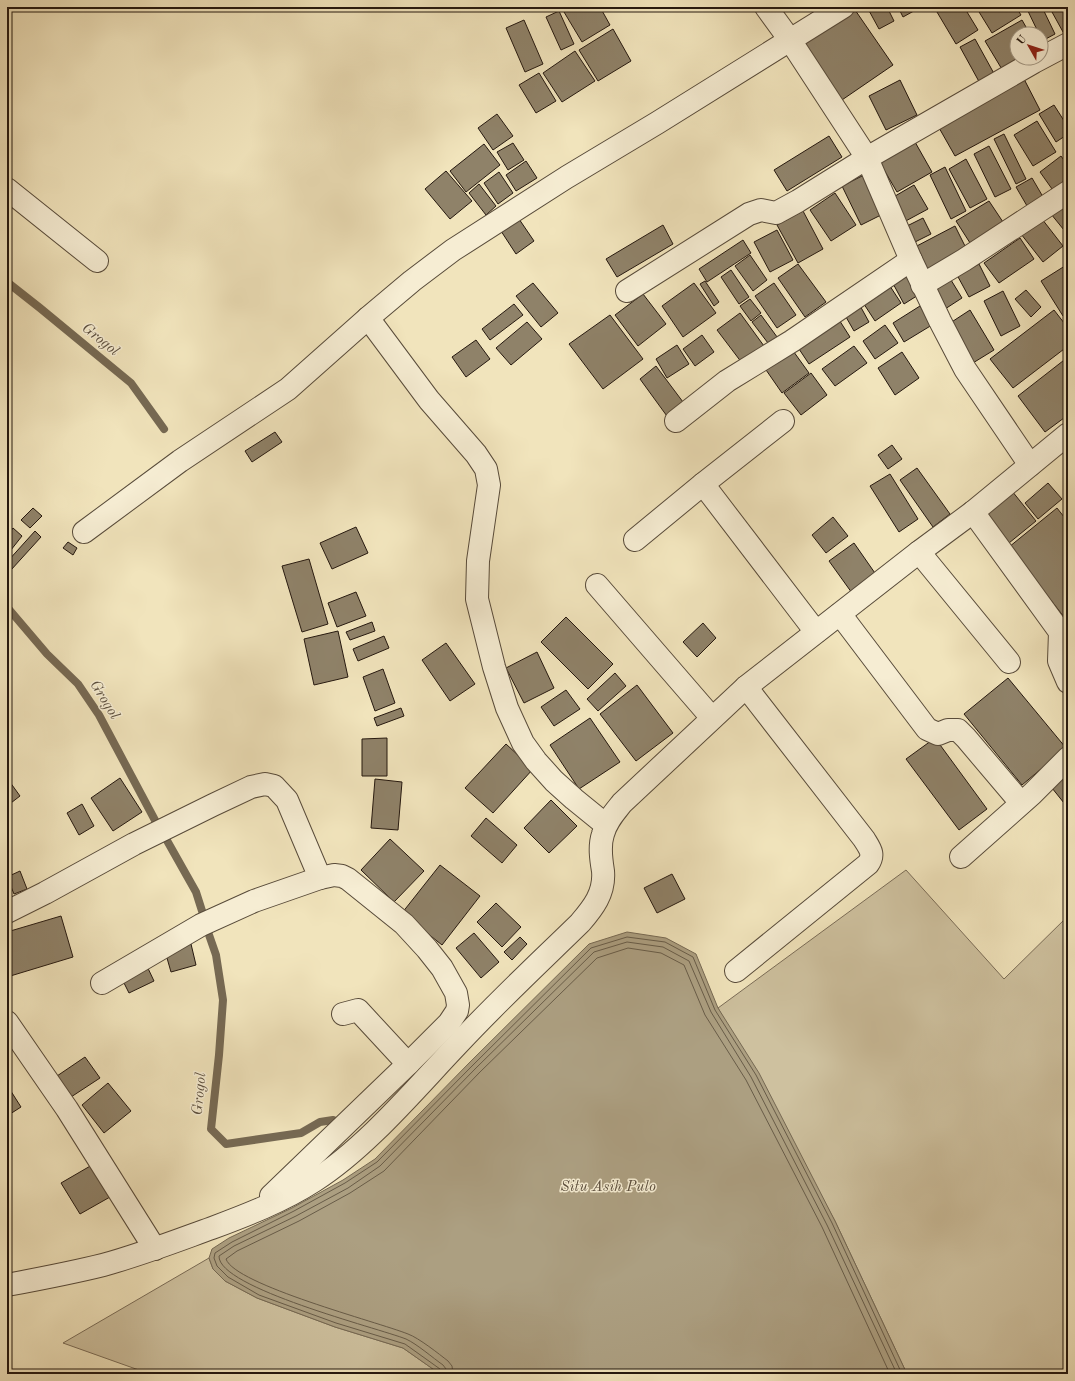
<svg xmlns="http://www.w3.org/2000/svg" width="1075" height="1381" font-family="'Old Standard TT',serif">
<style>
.green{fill:#cec19f;stroke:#7a6c57}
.water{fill:#ac9f81;stroke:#766953}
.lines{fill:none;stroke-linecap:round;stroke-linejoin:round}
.shore{stroke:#685c48;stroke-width:1}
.stream{stroke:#766953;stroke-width:8}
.building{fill:#8f8269;stroke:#25180f}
.minor-casing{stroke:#584b3a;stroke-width:24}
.minor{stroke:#f6edd3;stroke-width:22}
.labels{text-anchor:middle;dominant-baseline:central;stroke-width:3;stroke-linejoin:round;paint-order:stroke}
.water-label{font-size:15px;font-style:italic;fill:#5b4e3d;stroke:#f6edd3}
</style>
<rect width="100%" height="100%" fill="#f1e4bc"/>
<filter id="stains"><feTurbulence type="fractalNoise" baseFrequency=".005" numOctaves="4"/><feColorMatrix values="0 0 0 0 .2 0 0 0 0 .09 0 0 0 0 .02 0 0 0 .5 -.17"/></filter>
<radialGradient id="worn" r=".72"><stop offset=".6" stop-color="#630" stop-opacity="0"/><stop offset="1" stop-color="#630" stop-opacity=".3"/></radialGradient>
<g class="green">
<path d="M 906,870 L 1004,979 L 1068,916 L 1068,1374 L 907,1374 L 835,1221 L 718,1008 Z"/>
<path d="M 209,1258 L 213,1269 L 225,1281 L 257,1298 L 335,1327 L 403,1348 L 440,1374 L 150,1374 L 63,1343 Z"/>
</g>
<path class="water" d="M 627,932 L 666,938 L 696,954 L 718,1008 L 759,1073 L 835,1221 L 907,1374 L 440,1374 L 403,1348 L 335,1327 L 257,1298 L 225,1281 L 213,1269 L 209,1258 L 212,1249 L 229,1238 L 292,1208 L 343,1180 L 375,1159 L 470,1062 L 589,944 Z"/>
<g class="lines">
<g class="shore">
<path d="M 442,1374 L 440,1369 L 405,1344 L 336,1323 L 259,1295 L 228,1277 L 217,1266 L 214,1258 L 215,1253 L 232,1242 L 294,1211 L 345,1183 L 377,1162 L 473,1065 L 591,948 L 627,937 L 665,942 L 693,957 L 715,1010 L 756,1075 L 832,1223 L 902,1374"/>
<path d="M 447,1374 L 446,1369 L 443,1365 C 433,1358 417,1344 406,1339 C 378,1328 218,1288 219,1256 L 234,1246 L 296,1216 L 348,1188 L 380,1166 L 476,1068 L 594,952 L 627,942 L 663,947 L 689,961 L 711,1012 L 751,1077 L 827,1225 L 897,1374"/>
<path d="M 453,1374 L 452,1366 L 448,1361 C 439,1354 419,1338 408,1334 C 378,1322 235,1285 226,1259 L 237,1251 L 299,1221 L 350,1193 L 384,1171 L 480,1072 L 597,958 L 628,948 L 661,953 L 684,965 L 705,1015 L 746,1080 L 822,1227 L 890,1374"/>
</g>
<g class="stream">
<path d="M 7,282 L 40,308 L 131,383 L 164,429"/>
<path d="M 7,607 L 47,654 L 78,684 L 99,715 L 157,824"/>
<path d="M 165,837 L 196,892 L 203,914"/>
<path d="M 208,932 L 216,955 L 223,1000 L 219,1055 L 211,1129 L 226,1144 L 301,1133 L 320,1122 L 333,1120"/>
</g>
</g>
<g class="building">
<path d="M 573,7 L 600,7 L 610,25 L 582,42 L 564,12 Z"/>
<path d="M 853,7 L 893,65 L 839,102 L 797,40 Z"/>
<path d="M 867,7 L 887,7 L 894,21 L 879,29 Z"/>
<path d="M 898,7 L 921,7 L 903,17 Z"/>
<path d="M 934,7 L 964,7 L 978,30 L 956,44 Z"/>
<path d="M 976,7 L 1016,7 L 1021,15 L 992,33 Z"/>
<path d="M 1026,7 L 1042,7 L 1055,34 L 1042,41 L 1041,34 L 1039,34 Z"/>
<path d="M 1062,7 L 1068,7 L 1068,41 L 1052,12 Z"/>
<path d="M 559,11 L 574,44 L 561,50 L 546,17 Z"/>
<path d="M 524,20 L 543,64 L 525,72 L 506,28 Z"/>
<path d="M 1022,20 L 1030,34 L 1017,34 L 1017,58 L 1025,58 L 1003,71 L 985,41 Z"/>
<path d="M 613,29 L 631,61 L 598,81 L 579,50 Z"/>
<path d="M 975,39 L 997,79 L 982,87 L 960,47 Z"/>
<path d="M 575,51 L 595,81 L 562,102 L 543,73 Z"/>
<path d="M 539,73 L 556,101 L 536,113 L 519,85 Z"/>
<path d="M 1024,79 L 1040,110 L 955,156 L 938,126 Z"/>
<path d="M 900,80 L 917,115 L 886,130 L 869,96 Z"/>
<path d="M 1054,105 L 1068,127 L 1068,134 L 1056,142 L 1039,114 Z"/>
<path d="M 497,114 L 513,136 L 493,150 L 478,128 Z"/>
<path d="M 1037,121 L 1056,152 L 1033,166 L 1014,135 Z"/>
<path d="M 1004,134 L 1026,179 L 1016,184 L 994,139 Z"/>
<path d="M 829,136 L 842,157 L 787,191 L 774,170 Z"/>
<path d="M 915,142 L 932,172 L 897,192 L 880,163 Z"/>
<path d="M 513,143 L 524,160 L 508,170 L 497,152 Z"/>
<path d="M 484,144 L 500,165 L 466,192 L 450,171 Z"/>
<path d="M 989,146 L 1011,189 L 995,197 L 974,154 Z"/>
<path d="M 1061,156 L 1068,166 L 1068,188 L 1057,196 L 1040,172 Z"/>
<path d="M 966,159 L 987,199 L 970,208 L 949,169 Z"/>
<path d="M 526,161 L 537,178 L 516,191 L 506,175 Z"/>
<path d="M 945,167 L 966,211 L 951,219 L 930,175 Z"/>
<path d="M 446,171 L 472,201 L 450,219 L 425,189 Z"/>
<path d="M 499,172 L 513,193 L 498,204 L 484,183 Z"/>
<path d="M 868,173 L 887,212 L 861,225 L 842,186 Z"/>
<path d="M 1032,178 L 1046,202 L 1030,211 L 1016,187 Z"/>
<path d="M 479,184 L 496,206 L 486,215 L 469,193 Z"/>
<path d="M 914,185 L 928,209 L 902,223 L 890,199 Z"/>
<path d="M 835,193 L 856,225 L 831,241 L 810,210 Z"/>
<path d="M 989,201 L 1005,225 L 972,246 L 956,221 Z"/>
<path d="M 1068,205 L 1068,235 L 1051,214 Z"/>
<path d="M 803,211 L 823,249 L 798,263 L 777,225 Z"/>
<path d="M 923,218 L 931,234 L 911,244 L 903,228 Z"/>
<path d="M 519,219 L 534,241 L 516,254 L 501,231 Z"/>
<path d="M 1042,219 L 1063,246 L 1043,262 L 1021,234 Z"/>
<path d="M 663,225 L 673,244 L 617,277 L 606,259 Z"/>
<path d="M 955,226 L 968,252 L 926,274 L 913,248 Z"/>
<path d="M 777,230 L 793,260 L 770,272 L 754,242 Z"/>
<path d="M 1020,238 L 1034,259 L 999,283 L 984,263 Z"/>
<path d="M 743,240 L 751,253 L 707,282 L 699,269 Z"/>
<path d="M 750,255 L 767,280 L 753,291 L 735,266 Z"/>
<path d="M 798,264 L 826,302 L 805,317 L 778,278 Z"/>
<path d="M 979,264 L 990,286 L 969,297 L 957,275 Z"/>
<path d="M 1068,264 L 1068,312 L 1063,316 L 1041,281 Z"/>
<path d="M 909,267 L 923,292 L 904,304 L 890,278 Z"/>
<path d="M 731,270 L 749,297 L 739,304 L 721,277 Z"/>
<path d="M 886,280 L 901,303 L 875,321 L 860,298 Z"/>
<path d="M 951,280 L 962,298 L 945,309 L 934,291 Z"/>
<path d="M 705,281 L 719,302 L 714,306 L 700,284 Z"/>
<path d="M 533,283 L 558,313 L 541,327 L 516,296 Z"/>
<path d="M 694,283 L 716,313 L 683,337 L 662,306 Z"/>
<path d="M 774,283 L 796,315 L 777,328 L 755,296 Z"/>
<path d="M 1026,290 L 1041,307 L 1031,317 L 1015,299 Z"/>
<path d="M 1003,291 L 1020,326 L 1001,336 L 984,301 Z"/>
<path d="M 643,294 L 666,324 L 638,346 L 615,315 Z"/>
<path d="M 750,299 L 761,313 L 751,321 L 740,306 Z"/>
<path d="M 858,302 L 869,322 L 854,331 L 842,310 Z"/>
<path d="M 514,304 L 523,315 L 490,340 L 482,329 Z"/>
<path d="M 920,306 L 932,325 L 904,342 L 893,323 Z"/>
<path d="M 970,310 L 994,350 L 968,366 L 944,327 Z"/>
<path d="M 1054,310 L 1068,328 L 1068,346 L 1013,388 L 990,359 Z"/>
<path d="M 740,313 L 764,346 L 742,363 L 717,330 Z"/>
<path d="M 610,315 L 643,359 L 603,389 L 569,344 Z"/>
<path d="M 761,315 L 780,341 L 771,347 L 752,322 Z"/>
<path d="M 836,315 L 850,337 L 809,364 L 795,343 Z"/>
<path d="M 527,322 L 542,339 L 511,365 L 496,348 Z"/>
<path d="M 885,325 L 898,343 L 875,359 L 863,341 Z"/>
<path d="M 702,335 L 714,352 L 695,366 L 683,349 Z"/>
<path d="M 476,340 L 490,359 L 466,377 L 452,357 Z"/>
<path d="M 677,345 L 689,364 L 667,378 L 656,359 Z"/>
<path d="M 854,346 L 867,363 L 835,386 L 822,369 Z"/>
<path d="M 791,348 L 809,373 L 782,393 L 764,367 Z"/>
<path d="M 902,352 L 919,378 L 895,395 L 878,368 Z"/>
<path d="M 1068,357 L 1068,415 L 1045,432 L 1018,396 Z"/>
<path d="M 656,366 L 689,410 L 672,423 L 640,379 Z"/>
<path d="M 811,373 L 827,395 L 801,415 L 784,393 Z"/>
<path d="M 275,432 L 282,442 L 252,462 L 245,451 Z"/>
<path d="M 892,445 L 902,459 L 888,469 L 878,455 Z"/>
<path d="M 917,468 L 950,514 L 933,527 L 900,480 Z"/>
<path d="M 890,474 L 918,519 L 899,532 L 870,486 Z"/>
<path d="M 1048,483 L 1062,499 L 1038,519 L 1025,503 Z"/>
<path d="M 1012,491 L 1036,521 L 1009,543 L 985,513 Z"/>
<path d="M 33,508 L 42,516 L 30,528 L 21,520 Z"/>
<path d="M 1057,508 L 1068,522 L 1068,622 L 1009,547 Z"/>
<path d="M 833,517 L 848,536 L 826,553 L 812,535 Z"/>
<path d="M 356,527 L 368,553 L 332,569 L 320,543 Z"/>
<path d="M 13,528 L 22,536 L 7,555 L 7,536 Z"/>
<path d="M 35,531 L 41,537 L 11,570 L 7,566 L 7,562 Z"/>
<path d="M 68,542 L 77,548 L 73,555 L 63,548 Z"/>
<path d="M 854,543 L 877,576 L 852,593 L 829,561 Z"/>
<path d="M 309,559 L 328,624 L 302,632 L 282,566 Z"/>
<path d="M 356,592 L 366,616 L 337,627 L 328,603 Z"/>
<path d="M 566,617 L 613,664 L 588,689 L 541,642 Z"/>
<path d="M 372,622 L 375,631 L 350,640 L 346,632 Z"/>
<path d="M 703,623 L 716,638 L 697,657 L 683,642 Z"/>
<path d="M 338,631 L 348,677 L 314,685 L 304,639 Z"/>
<path d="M 384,636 L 389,648 L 358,661 L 353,649 Z"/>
<path d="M 446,643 L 475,684 L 450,701 L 422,660 Z"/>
<path d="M 537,652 L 554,688 L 524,703 L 506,668 Z"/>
<path d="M 383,669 L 395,703 L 375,711 L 363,677 Z"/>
<path d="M 615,673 L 626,686 L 598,711 L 587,699 Z"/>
<path d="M 1008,678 L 1066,748 L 1022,785 L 964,714 Z"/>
<path d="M 637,685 L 673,733 L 636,761 L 600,714 Z"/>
<path d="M 566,690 L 580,709 L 554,726 L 541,707 Z"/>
<path d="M 401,708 L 404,716 L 377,726 L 374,718 Z"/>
<path d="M 590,718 L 620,762 L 579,789 L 550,745 Z"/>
<path d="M 387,738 L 387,776 L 362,776 L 362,739 Z"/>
<path d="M 935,738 L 987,809 L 959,830 L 906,759 Z"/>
<path d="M 506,744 L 533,769 L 493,813 L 465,788 Z"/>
<path d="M 1068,775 L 1068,808 L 1052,788 Z"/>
<path d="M 7,778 L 20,796 L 7,806 Z"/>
<path d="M 120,778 L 142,812 L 113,831 L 91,798 Z"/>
<path d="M 375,779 L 402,782 L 398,830 L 371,828 Z"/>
<path d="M 551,800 L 577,826 L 549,853 L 524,828 Z"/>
<path d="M 82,804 L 94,826 L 79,835 L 67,813 Z"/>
<path d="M 486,818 L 517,845 L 502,863 L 471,836 Z"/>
<path d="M 390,839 L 424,871 L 394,902 L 361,870 Z"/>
<path d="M 440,865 L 480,896 L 442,945 L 402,913 Z"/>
<path d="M 20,871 L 27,889 L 14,894 L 7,877 Z"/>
<path d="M 672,874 L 685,899 L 657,913 L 644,888 Z"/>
<path d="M 496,903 L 521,927 L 502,947 L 477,922 Z"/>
<path d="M 61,916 L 73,957 L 7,977 L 7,932 Z"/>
<path d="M 474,933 L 499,962 L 481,978 L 456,948 Z"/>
<path d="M 520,937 L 527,944 L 512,960 L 504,952 Z"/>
<path d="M 191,944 L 196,965 L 171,972 L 165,951 Z"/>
<path d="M 145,962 L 154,981 L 129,993 L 120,975 Z"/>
<path d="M 85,1057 L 100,1078 L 71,1097 L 57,1076 Z"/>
<path d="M 108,1083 L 131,1111 L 104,1133 L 82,1105 Z"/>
<path d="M 7,1085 L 21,1107 L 7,1116 Z"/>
<path d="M 92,1165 L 110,1197 L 80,1214 L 61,1183 Z"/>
</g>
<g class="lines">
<g class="minor-casing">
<g id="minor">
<path d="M 766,7 L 790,40 L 867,158 L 911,260 L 940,321 L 965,369 L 1030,465"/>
<path d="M 7,189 L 97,261"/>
<path d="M 922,285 L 964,260 L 1068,192"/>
<path d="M 627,291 L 749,214 L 761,210 L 776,213 L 798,201 L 867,158 L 1034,62 L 1068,44"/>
<path d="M 368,318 L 429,400 L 476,454 L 486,469 L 489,485 L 478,561 L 477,599 L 494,667 L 507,708 L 523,743 L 536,761 L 554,781 L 574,799 L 606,825"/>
<path d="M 676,421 L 727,381 L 792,341 L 911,260"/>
<path d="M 703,484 L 816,632"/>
<path d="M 973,512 L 1060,632 L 1059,661 L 1068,682"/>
<path d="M 84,532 L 180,461 L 288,389 L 368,318 L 412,281 L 453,250 L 567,177 L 657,123 L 843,7"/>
<path d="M 635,540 L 703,484 L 783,421"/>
<path d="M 919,552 L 1009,662"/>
<path d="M 597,585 L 712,718"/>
<path d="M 840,614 L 927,729 L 938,734 L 948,730 L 958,730 L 966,738 L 1021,803"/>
<path d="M 961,857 L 1032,794 L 1068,758"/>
<path d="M 7,912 L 45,893 L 134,844 L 213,805 L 251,787 L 265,784 L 274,786 L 287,800 L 320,878"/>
<path d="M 736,971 L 868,864 C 875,854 870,849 864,839 L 746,687"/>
<path d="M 102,983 L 201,925 L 254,901 L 320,878 L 334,875 L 342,876 L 348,879 L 404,924 L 427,949 L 442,968 L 456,993 L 458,1005 L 457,1011 L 449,1023 L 408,1064 L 271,1196"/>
<path d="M 343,1014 L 358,1010 L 408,1064"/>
<path d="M 7,1022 L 67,1109 L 155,1249"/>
<path d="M 7,1285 C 39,1279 71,1273 103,1265 C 140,1255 176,1241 212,1228 C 247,1215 283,1201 314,1181 C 367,1147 415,1089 458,1044 C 497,1002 539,963 580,923 C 593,908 605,893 603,871 C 601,859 599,846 603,834 C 606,822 614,813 622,803 L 746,687 L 919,552 L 973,512 L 1068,434"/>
</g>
</g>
<use href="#minor" class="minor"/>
</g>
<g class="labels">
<g class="water-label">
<text transform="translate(100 340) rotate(39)">Grogol</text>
<text transform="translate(104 700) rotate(58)">Grogol</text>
<text transform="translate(200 1094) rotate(-85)">Grogol</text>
<text x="608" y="1187">Situ Asih Pulo</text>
</g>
</g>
<rect width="1075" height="1381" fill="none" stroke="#f1e4bc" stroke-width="24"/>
<rect x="8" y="8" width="1059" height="1365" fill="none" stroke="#25180f" stroke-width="2"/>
<rect x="12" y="12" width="1051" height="1357" fill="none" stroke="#25180f"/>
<g transform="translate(1029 46) rotate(309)"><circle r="19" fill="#f6edd3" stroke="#a29885"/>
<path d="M0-3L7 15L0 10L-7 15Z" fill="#8f2418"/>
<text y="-6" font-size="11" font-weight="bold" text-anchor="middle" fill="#25180f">U</text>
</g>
<rect width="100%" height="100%" filter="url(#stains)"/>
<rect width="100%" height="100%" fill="url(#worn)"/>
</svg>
